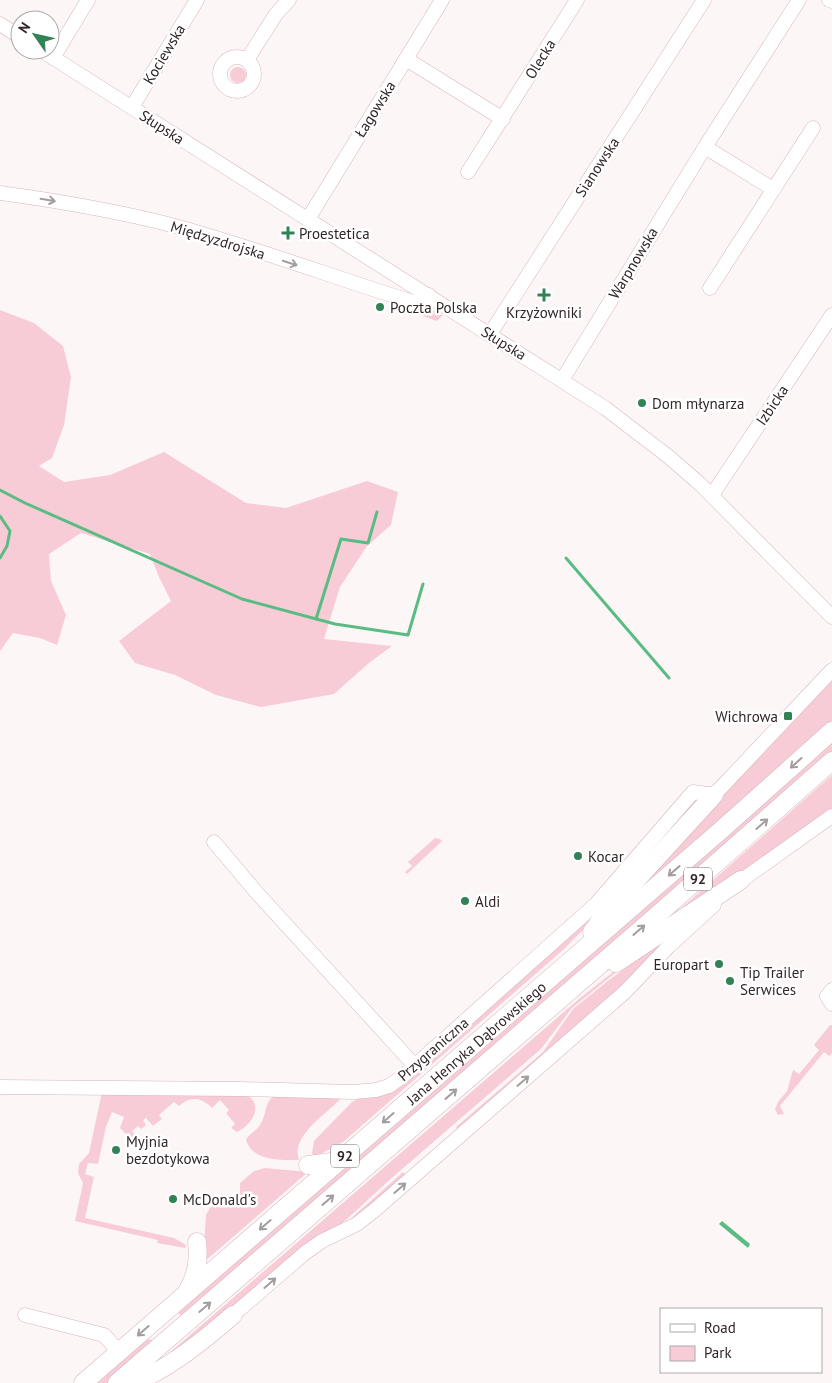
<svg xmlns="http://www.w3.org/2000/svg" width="832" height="1383" font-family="'PT Sans',sans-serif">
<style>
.green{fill:#f7ccd7}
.water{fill:#5abc83}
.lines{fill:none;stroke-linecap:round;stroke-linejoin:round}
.stream{stroke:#5abc83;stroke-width:3}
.minor-casing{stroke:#d5b5bd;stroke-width:15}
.major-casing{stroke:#d5b5bd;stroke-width:19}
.minor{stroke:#fff;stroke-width:14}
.major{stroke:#fff;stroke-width:18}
.oneway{stroke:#a39d9e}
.poi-dot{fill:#318355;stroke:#fff;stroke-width:2}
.labels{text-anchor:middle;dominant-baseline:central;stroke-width:5;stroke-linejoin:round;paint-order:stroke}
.shield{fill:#fff;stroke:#706668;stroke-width:1}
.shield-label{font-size:14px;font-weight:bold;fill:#322528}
.street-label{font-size:15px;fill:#322528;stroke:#fff}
.poi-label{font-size:15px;fill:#322528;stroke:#fff;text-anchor:start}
</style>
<rect width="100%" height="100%" fill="#fdf6f7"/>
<g class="green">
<circle cx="238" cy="75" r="8"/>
<path d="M 428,308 L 443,315 L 437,321 L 423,316 L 424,311 Z"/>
<path d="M 0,310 L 34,323 L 63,346 L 71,377 L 64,425 L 52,458 L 39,466 L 64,482 L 110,475 L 164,452 L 246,503 L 286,508 L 367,481 L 398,492 L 391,525 L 367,546 L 340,587 L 324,639 L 392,646 L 369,663 L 334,694 L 261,707 L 216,695 L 175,675 L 135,663 L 119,641 L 171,601 L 159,577 L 150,554 L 81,533 L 49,554 L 51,581 L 66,615 L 57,645 L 40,638 L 13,633 L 0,651 Z"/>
<path d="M 832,678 L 832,721 L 611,916 L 641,880 Z"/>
<path d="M 832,739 L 832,753 L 182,1317 L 177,1311 Z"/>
<path d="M 832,775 L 832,810 L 792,841 L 677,912 Z"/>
<path d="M 691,805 L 691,807 L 606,907 L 563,950 L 343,1142 L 315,1157 L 312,1153 L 314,1141 L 352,1102 L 363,1096 L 401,1083 Z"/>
<path d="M 435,838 L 440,839 L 442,841 L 407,874 L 405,872 L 412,866 L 408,862 Z"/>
<path d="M 659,944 L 665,946 L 459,1132 L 456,1127 L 543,1052 L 573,1009 L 609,980 Z"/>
<path d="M 622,965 L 625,965 L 572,1008 L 541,1049 L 394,1176 L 348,1218 L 231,1314 L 145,1374 L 580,998 Z"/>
<path d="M 830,1025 L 832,1025 L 832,1053 L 829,1056 L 824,1052 L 780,1106 L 784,1114 L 778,1115 L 775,1109 L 778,1102 L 787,1091 L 793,1070 L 799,1074 L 819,1050 L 814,1045 Z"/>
<path d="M 102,1092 L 247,1095 C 264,1106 252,1125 237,1132 L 231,1128 L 235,1124 L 226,1113 L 229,1110 L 220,1100 L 212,1108 C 201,1097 190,1096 179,1106 L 174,1102 L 159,1115 L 162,1119 L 153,1126 L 146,1118 L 143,1120 L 146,1125 L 141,1129 L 138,1126 L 132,1131 L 139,1140 L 135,1143 L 120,1128 L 124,1117 L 112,1112 L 106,1127 L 98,1164 L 88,1163 L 85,1174 L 94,1177 L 85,1218 L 174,1238 L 186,1245 L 185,1248 L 157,1243 L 158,1240 L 75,1221 L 83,1183 L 78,1173 L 79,1164 L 89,1153 Z"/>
<path d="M 274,1096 L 342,1097 C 328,1114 290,1135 299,1160 C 281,1160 253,1162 246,1140 C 249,1134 256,1131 260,1125 C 267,1115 264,1103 274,1096 Z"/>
<path d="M 265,1168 L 308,1172 L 203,1263 L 206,1215 L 210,1208 L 220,1199 L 221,1208 L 240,1192 L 240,1183 L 254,1171 Z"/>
<path d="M 403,1172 L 407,1177 L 370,1209 L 338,1230 Z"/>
<path d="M 147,1339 L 152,1340 L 151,1345 L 108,1383 L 92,1383 Z"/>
</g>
<path class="water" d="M 722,1221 L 750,1244 L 748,1248 L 719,1224 Z"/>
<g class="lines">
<g class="stream">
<path d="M 0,490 L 25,503 L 242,599 L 335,624 L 408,635 L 423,584"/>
<path d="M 0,516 L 10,531 L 7,546 L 0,558"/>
<path d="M 566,558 L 669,678"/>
<path d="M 316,619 L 341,539 L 368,543 L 377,512"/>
</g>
<g class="minor-casing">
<g id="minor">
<path d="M 829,0 L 832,1"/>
<path d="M 0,24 L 20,37"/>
<path d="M 41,50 L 605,408 L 669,457 L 700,484 L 832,617"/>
<circle cx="237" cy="74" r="17"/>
<path d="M 53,58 L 88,0"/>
<path d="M 406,59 L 503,119"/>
<path d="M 247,60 L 276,14 L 289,0"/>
<path d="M 132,107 L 197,0"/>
<path d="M 705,147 L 773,189"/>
<path d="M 468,172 L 577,0"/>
<path d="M 0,193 C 58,201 118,211 175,226 C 255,248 333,277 413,302 L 421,302 L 429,295"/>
<path d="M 308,219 L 442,0"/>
<path d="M 710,288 L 813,128"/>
<path d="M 490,334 L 704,0"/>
<path d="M 562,380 L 705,147 L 799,0"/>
<path d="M 712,495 L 832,315"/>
<path d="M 214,842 L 257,893 L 415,1066"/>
<path d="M 735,885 L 832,816"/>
<path d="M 832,990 L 827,996 L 832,1004"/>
<path d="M 0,1087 L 240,1089 L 354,1092 L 376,1090 L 389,1086 L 403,1076 L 596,904 L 693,792 L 714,795 L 832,670"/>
<path d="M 25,1315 L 104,1335 L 119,1352"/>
<path d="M 233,1315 L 305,1253 L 322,1241 L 357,1224 L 376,1209 L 625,992 L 669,946 L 714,905"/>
</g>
</g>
<g class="major-casing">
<g id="major">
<path d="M 592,932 L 607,912 L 714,795"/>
<path d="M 616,963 L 741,880"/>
<path d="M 308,1165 L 339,1161"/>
<path d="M 188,1290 C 197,1274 199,1260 197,1242"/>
<path id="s1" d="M 83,1383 L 720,831 L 832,731"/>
<path d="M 117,1383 L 655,917 L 832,761"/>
<path d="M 134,1383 C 171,1367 203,1341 233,1315"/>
</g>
</g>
<use href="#minor" class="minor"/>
<use href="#major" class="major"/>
</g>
<defs><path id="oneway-shaft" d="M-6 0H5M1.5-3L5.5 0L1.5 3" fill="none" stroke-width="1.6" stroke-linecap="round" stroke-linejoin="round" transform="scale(1.25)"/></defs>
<g class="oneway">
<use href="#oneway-shaft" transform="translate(48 200) rotate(9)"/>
<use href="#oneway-shaft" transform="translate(290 263) rotate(18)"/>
<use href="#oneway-shaft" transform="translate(796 763) rotate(138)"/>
<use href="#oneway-shaft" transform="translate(762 824) rotate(-41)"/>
<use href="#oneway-shaft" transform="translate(674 871) rotate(139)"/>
<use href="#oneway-shaft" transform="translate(639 930) rotate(-41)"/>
<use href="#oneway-shaft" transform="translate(523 1081) rotate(-41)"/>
<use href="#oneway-shaft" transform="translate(451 1094) rotate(-41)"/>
<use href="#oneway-shaft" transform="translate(388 1118) rotate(139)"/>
<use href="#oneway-shaft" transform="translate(400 1188) rotate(-41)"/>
<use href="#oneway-shaft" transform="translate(328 1200) rotate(-41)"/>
<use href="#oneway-shaft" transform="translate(265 1225) rotate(139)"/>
<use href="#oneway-shaft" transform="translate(270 1283) rotate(-41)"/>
<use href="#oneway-shaft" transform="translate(205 1307) rotate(-41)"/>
<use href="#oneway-shaft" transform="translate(143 1331) rotate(139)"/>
</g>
<g class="poi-dot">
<path d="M285.5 225.5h5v5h5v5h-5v5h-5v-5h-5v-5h5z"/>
<path d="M541.5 287.5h5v5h5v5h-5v5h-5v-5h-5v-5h5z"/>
<circle cx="380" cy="307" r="5"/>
<circle cx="642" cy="403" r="5"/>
<rect x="783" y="711" width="10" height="10" rx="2.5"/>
<circle cx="578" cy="856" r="5"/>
<circle cx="465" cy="901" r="5"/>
<circle cx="719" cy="964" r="5"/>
<circle cx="730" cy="981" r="5"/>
<circle cx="116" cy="1150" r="5"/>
<circle cx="173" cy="1199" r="5"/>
</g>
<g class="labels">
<g class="shield">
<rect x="684" y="867.5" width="28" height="23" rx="4"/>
<rect x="331" y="1144.5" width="28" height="23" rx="4"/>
</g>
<g class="shield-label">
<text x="698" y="879">92</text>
<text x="345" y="1156">92</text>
</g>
<g class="street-label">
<text transform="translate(164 54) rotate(-59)">Kociewska</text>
<text transform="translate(540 59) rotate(-58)">Olecka</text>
<text transform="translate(375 109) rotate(-58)">Łagowska</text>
<text transform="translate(162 127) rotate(33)">Słupska</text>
<text transform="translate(597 167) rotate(-57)">Sianowska</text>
<text transform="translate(218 240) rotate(17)">Międzyzdrojska</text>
<text transform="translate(633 263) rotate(-59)">Warpnowska</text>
<text transform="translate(504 343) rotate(32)">Słupska</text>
<text transform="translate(772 405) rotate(-56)">Izbicka</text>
<text stroke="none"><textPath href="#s1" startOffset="520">Jana Henryka Dąbrowskiego</textPath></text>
<text transform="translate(433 1049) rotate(-41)">Przygraniczna</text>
</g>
<g class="poi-label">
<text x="299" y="233">Proestetica</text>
<text x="390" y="307">Poczta Polska</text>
<text x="544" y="312" text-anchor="middle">Krzyżowniki</text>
<text x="652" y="403">Dom młynarza</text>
<text x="778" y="716" text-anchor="end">Wichrowa</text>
<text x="588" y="856">Kocar</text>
<text x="475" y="901">Aldi</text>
<text x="709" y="964" text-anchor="end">Europart</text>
<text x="740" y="972">Tip Trailer<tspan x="740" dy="17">Serwices</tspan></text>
<text x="126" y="1141">Myjnia<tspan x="126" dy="17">bezdotykowa</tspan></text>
<text x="183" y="1199">McDonald's</text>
</g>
</g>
<rect x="660" y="1308" width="162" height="65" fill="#ffffff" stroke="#ada8a9"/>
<rect x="670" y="1324" width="25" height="8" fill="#ffffff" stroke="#ada8a9"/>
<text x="704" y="1333" font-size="15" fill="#322528">Road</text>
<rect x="670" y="1346" width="25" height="15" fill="#f7ccd7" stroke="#ada8a9"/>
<text x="704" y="1358" font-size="15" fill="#322528">Park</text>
<g transform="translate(35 35) rotate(304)"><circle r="24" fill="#ffffff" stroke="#ada8a9"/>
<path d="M0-4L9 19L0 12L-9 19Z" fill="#318355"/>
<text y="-8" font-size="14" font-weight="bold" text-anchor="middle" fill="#322528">N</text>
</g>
</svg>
